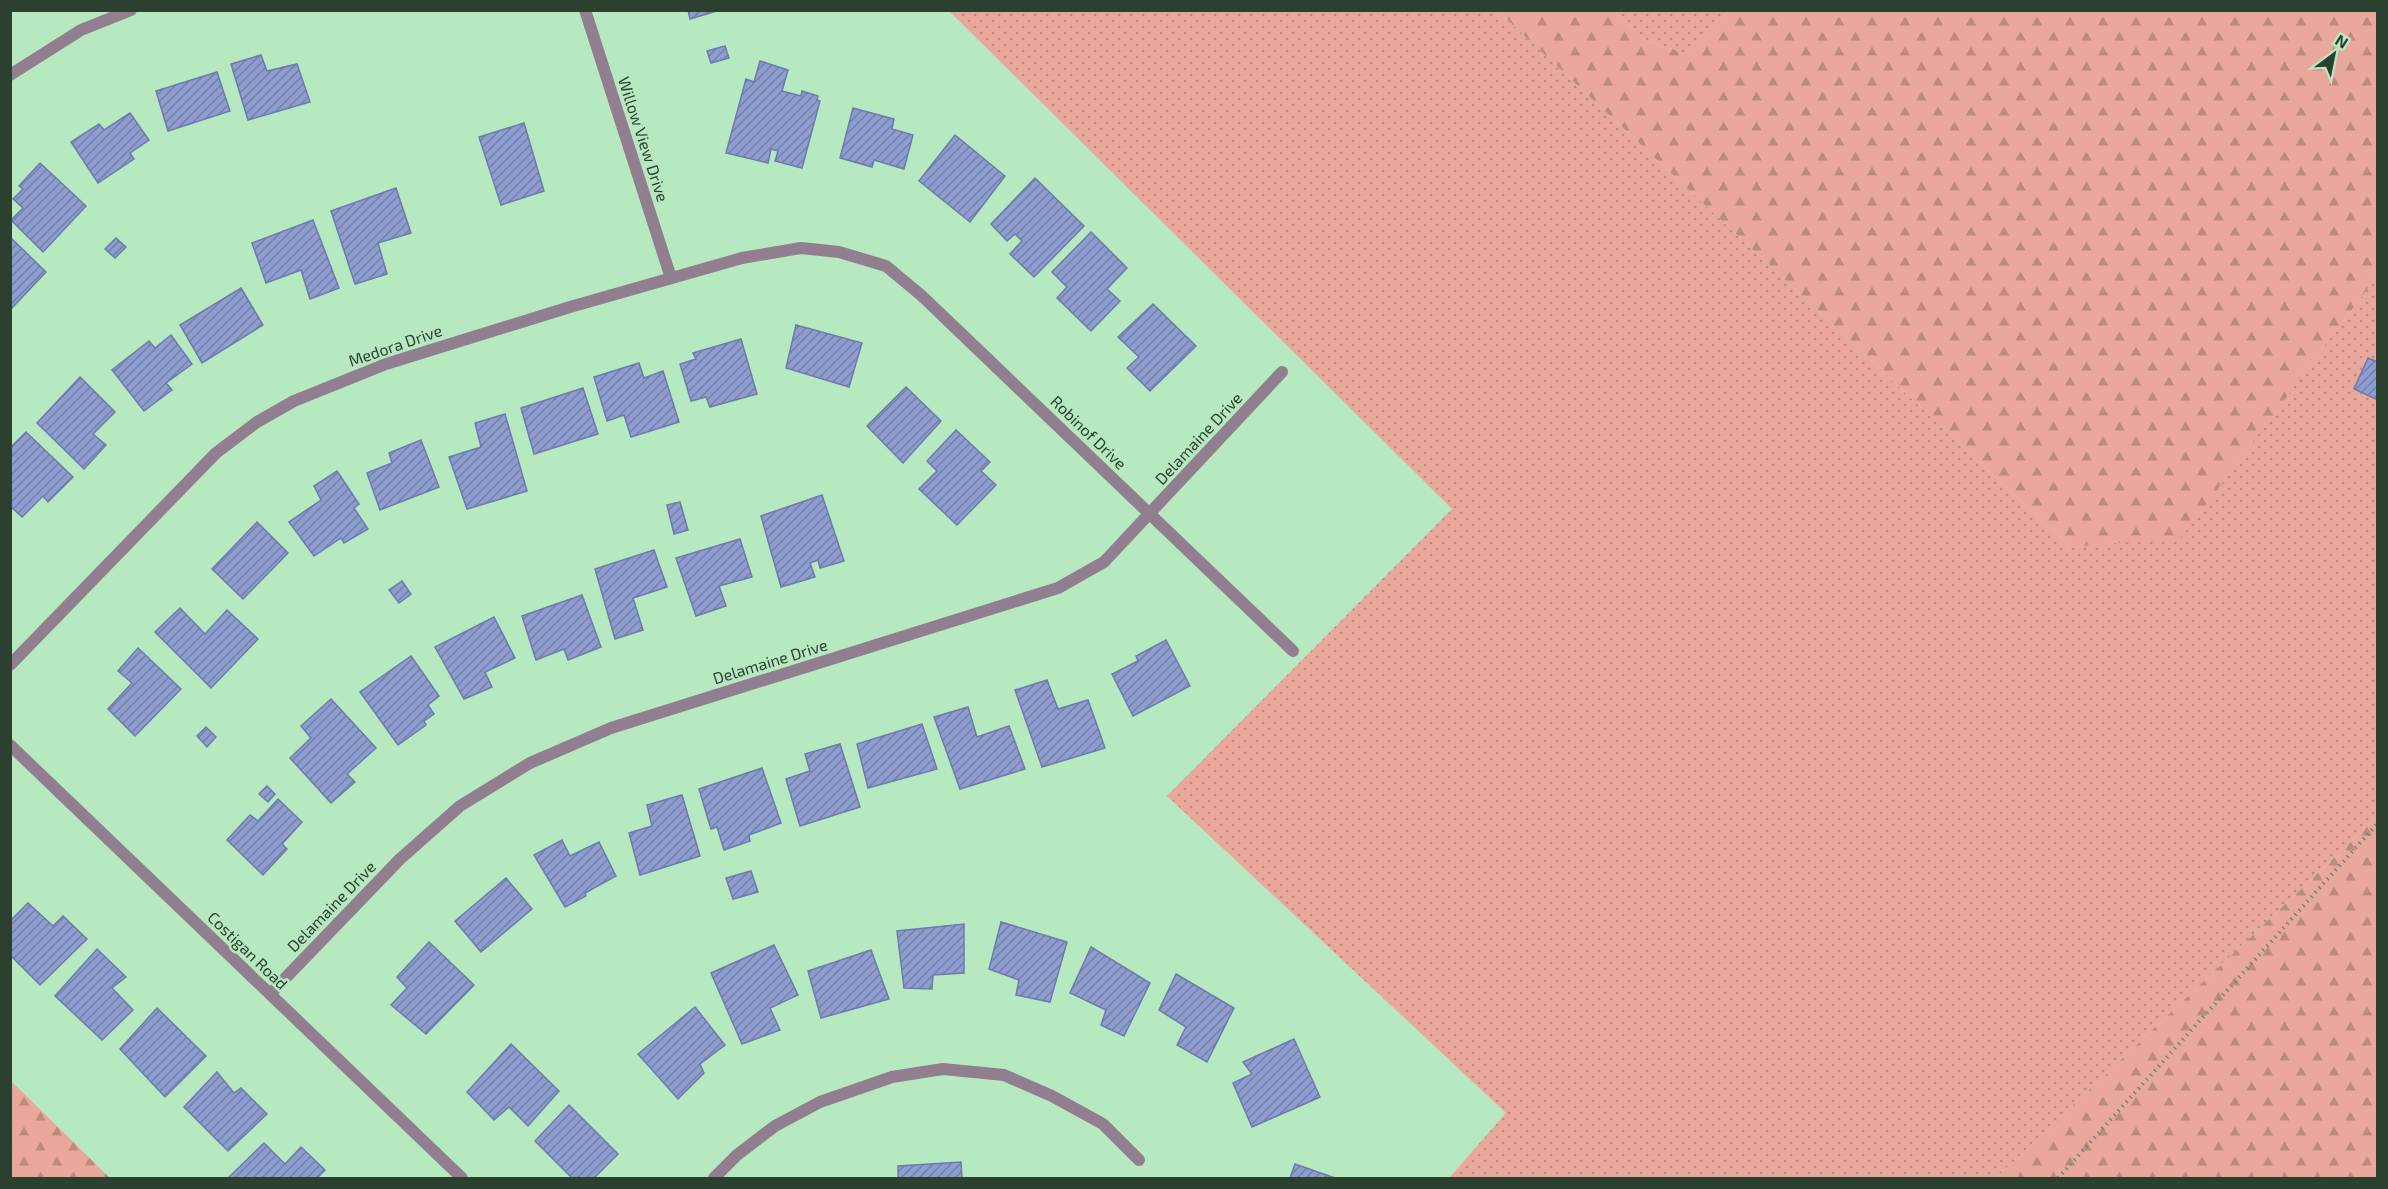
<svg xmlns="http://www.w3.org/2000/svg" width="2388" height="1189" font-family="'Exo 2',sans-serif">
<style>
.grass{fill:url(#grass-dots)}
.forest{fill:url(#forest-firs)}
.building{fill:url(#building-hatch);stroke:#6c7bab;stroke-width:1.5}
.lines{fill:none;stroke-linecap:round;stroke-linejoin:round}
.path{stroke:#6b8c71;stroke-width:4;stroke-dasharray:1.5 4.5;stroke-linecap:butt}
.street{stroke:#917e8e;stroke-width:12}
.labels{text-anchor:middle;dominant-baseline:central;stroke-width:5;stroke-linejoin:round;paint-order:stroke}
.street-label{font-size:16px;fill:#2c4030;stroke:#b7e9c1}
</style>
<defs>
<pattern id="grass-dots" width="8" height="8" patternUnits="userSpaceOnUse" patternTransform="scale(1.5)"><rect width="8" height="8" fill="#eaa89c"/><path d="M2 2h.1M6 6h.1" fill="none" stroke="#be8a80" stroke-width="1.8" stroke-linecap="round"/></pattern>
<pattern id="forest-firs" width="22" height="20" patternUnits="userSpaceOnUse" patternTransform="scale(1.5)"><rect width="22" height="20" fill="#eaa89c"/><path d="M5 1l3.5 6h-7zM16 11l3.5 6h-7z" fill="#be8a80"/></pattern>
<pattern id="building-hatch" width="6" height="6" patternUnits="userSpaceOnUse" patternTransform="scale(1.5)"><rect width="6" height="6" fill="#8d9dcf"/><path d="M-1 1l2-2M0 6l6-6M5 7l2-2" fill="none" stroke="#7381a8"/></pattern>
</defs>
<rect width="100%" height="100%" fill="#b7e9c1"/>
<g class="grass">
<path d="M 949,11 L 1498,11 L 2070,547 L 2181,537 L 2377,276 L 2377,817 L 1996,1178 L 1449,1178 L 1506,1113 L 1167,796 L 1452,509 Z"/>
<path d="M 1615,11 L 1728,11 L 1685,53 L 1647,41 Z"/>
</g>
<g class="forest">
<path d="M 1498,11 L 1615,11 L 1647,41 L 1685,53 L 1728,11 L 2377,11 L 2377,276 L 2181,538 L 2070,547 Z"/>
<path d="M 2377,817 L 2377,1178 L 1996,1178 Z"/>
<path d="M 11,1081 L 110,1178 L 11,1178 Z"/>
</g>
<g class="building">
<path d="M 688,10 L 720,10 L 690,19 Z"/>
<path d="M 725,46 L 729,58 L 711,63 L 707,51 Z"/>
<path d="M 261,55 L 267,71 L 297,64 L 310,102 L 248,120 L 231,64 Z"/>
<path d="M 760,61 L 788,70 L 782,91 L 801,96 L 802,91 L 818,96 L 817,100 L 820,101 L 802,168 L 775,161 L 778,151 L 771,149 L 768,163 L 726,153 L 746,79 L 754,82 Z"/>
<path d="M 217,72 L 230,111 L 168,131 L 156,91 Z"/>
<path d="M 853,108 L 894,119 L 892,129 L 913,135 L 904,169 L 874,160 L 872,167 L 840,158 Z"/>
<path d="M 130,113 L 149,140 L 130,153 L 134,159 L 98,183 L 71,142 L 99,124 L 104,130 Z"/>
<path d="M 524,123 L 544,191 L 501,205 L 479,137 Z"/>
<path d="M 955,135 L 1005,176 L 970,222 L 919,181 Z"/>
<path d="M 40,163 L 86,206 L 43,252 L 11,220 L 23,208 L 13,199 L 23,189 L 19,186 Z"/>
<path d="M 1035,178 L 1084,226 L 1034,277 L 1010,254 L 1022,241 L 1015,234 L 1007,241 L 991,224 Z"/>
<path d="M 396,188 L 411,233 L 378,243 L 387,274 L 355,284 L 331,211 Z"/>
<path d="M 313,220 L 339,288 L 310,299 L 301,270 L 266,283 L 252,243 Z"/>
<path d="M 1091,232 L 1127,268 L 1107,289 L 1120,301 L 1091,331 L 1057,298 L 1067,287 L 1052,272 Z"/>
<path d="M 10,237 L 46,272 L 10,310 Z"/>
<path d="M 116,238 L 126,247 L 115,258 L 105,249 Z"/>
<path d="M 241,288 L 263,325 L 202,363 L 180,325 Z"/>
<path d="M 1153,304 L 1196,346 L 1150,391 L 1127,368 L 1139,357 L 1118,337 Z"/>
<path d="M 796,325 L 862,343 L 849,387 L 786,368 Z"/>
<path d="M 171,335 L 192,364 L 166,383 L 172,390 L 144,411 L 112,370 L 149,341 L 155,348 Z"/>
<path d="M 741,339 L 757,394 L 710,407 L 706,397 L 691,401 L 680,364 L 696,359 L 693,353 Z"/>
<path d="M 2368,358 L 2378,362 L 2378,400 L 2354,389 Z"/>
<path d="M 639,363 L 644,378 L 663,371 L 679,422 L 631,437 L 624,415 L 607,421 L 594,377 Z"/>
<path d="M 80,377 L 115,412 L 93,434 L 106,445 L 84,469 L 37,423 Z"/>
<path d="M 906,387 L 941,421 L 903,463 L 867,426 Z"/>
<path d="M 583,388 L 598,434 L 534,454 L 521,408 Z"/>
<path d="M 505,414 L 527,491 L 467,509 L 449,457 L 481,447 L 475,423 Z"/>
<path d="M 956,430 L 990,462 L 981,471 L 996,485 L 957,525 L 919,489 L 937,471 L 927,461 Z"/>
<path d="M 26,432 L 73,477 L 48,502 L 43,496 L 22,517 L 10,506 L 10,448 Z"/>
<path d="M 421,440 L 439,487 L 380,510 L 367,473 L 392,463 L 389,453 Z"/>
<path d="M 337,471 L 359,504 L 354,508 L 368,529 L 344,543 L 341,538 L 314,556 L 289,522 L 321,500 L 314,486 Z"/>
<path d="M 822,495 L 844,561 L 820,568 L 818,560 L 810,563 L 815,577 L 781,587 L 761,516 Z"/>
<path d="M 680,502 L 688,530 L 674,534 L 667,505 Z"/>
<path d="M 257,522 L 288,553 L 243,599 L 212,569 Z"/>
<path d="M 740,539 L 752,577 L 719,586 L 726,606 L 696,616 L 676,558 Z"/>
<path d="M 654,550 L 667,587 L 633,598 L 643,630 L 615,639 L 595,569 Z"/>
<path d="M 402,581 L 411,594 L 399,603 L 389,590 Z"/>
<path d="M 582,595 L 601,647 L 568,660 L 564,649 L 536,660 L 522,616 Z"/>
<path d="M 180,608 L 205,634 L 227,610 L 258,639 L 211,688 L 155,632 Z"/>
<path d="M 494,617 L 515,658 L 485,672 L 492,687 L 464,699 L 435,647 Z"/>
<path d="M 1166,640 L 1190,686 L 1133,716 L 1112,674 L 1138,661 L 1136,656 Z"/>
<path d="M 138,648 L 181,689 L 135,736 L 108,709 L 132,683 L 118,671 Z"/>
<path d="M 411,656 L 439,696 L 428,705 L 434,714 L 424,721 L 426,725 L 398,745 L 360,692 Z"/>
<path d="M 1047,680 L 1058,709 L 1088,700 L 1105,748 L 1042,767 L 1015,690 Z"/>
<path d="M 331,699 L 376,748 L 347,774 L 355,782 L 331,803 L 290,758 L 311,738 L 301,726 Z"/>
<path d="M 968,707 L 977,737 L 1009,726 L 1025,769 L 960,789 L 934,717 Z"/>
<path d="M 922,724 L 937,769 L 868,788 L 857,744 Z"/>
<path d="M 206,727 L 216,737 L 207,747 L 197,736 Z"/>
<path d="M 840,744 L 860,807 L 800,826 L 786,779 L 810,771 L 805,754 Z"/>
<path d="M 762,768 L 781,823 L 749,835 L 750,841 L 724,850 L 717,827 L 711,829 L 699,789 Z"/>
<path d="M 267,786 L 275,794 L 268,802 L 259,794 Z"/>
<path d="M 682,795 L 700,856 L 640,875 L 629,833 L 652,826 L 647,805 Z"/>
<path d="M 278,799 L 302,822 L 282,844 L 287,849 L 263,875 L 227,840 L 250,815 L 258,821 Z"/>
<path d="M 562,840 L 570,856 L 599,842 L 616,876 L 585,893 L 586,896 L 565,907 L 534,855 Z"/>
<path d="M 751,871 L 758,892 L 733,899 L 726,878 Z"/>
<path d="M 506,878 L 532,909 L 481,952 L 455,921 Z"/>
<path d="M 28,903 L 53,926 L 63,916 L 87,939 L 40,985 L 10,955 L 10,921 Z"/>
<path d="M 1001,922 L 1067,942 L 1050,1002 L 1016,995 L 1019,980 L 989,969 Z"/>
<path d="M 964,924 L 964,973 L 933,975 L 932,989 L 904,988 L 897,931 Z"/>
<path d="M 429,942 L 474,985 L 426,1034 L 391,1005 L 407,988 L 397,977 Z"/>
<path d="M 774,945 L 798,995 L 770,1008 L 780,1030 L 742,1044 L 711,973 Z"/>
<path d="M 1091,947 L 1150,983 L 1124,1036 L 1101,1025 L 1106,1010 L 1070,993 Z"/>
<path d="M 97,949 L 126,977 L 112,988 L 133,1010 L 102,1040 L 55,996 Z"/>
<path d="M 871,950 L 889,999 L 821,1018 L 808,971 Z"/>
<path d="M 1176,974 L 1234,1008 L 1207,1062 L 1177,1045 L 1186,1027 L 1159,1010 Z"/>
<path d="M 695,1007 L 725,1045 L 700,1064 L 704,1073 L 678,1099 L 638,1054 Z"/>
<path d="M 157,1008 L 206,1056 L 165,1097 L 120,1049 Z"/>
<path d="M 1294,1039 L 1320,1097 L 1252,1127 L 1233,1083 L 1252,1074 L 1243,1062 Z"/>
<path d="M 511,1044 L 559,1091 L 528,1126 L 509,1107 L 494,1120 L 467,1092 Z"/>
<path d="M 217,1072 L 234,1093 L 241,1088 L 267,1114 L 228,1151 L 184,1107 Z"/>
<path d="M 569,1105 L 618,1154 L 594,1178 L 572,1178 L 535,1141 Z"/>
<path d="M 264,1143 L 285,1164 L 301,1147 L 325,1170 L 317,1178 L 228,1178 Z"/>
<path d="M 961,1162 L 962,1178 L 898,1178 L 898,1166 Z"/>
<path d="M 1295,1164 L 1335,1178 L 1290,1178 Z"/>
</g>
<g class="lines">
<path class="path" d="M 2058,1178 L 2378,823"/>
<g class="street">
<path d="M 585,10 L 671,278"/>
<path d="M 10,75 L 81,30 L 131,10"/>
<path d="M 10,665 L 216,453 L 257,422 L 294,401 L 386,364 L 570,307 L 742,258 L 801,248 L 839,252 L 886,266 L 922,296 L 1293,651"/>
<path d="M 10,745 L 462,1178"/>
<path d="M 270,994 L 400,859 L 460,806 L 530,763 L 611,728 L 1058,588 L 1104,562 L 1282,372"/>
<path d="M 714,1178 L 737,1155 L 775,1126 L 820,1102 L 892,1077 L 943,1069 L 1004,1075 L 1052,1096 L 1103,1124 L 1139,1160"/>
</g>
</g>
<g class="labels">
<g class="street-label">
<text transform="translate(644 139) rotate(72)">Willow View Drive</text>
<text transform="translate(395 345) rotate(-19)">Medora Drive</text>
<text transform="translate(1089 432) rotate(44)">Robinof Drive</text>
<text transform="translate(1198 438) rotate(-47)">Delamaine Drive</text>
<text transform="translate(770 661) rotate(-17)">Delamaine Drive</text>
<text transform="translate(331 906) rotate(-46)">Delamaine Drive</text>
<text transform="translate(248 950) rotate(44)">Costigan Road</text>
</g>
</g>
<rect width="2388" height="1189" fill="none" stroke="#2c4030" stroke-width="24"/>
<g transform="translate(2334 54) rotate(32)" stroke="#b7e9c1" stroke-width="4.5" paint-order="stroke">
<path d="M0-4.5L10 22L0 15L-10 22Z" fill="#2c4030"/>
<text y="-9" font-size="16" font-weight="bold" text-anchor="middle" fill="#2c4030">N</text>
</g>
</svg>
